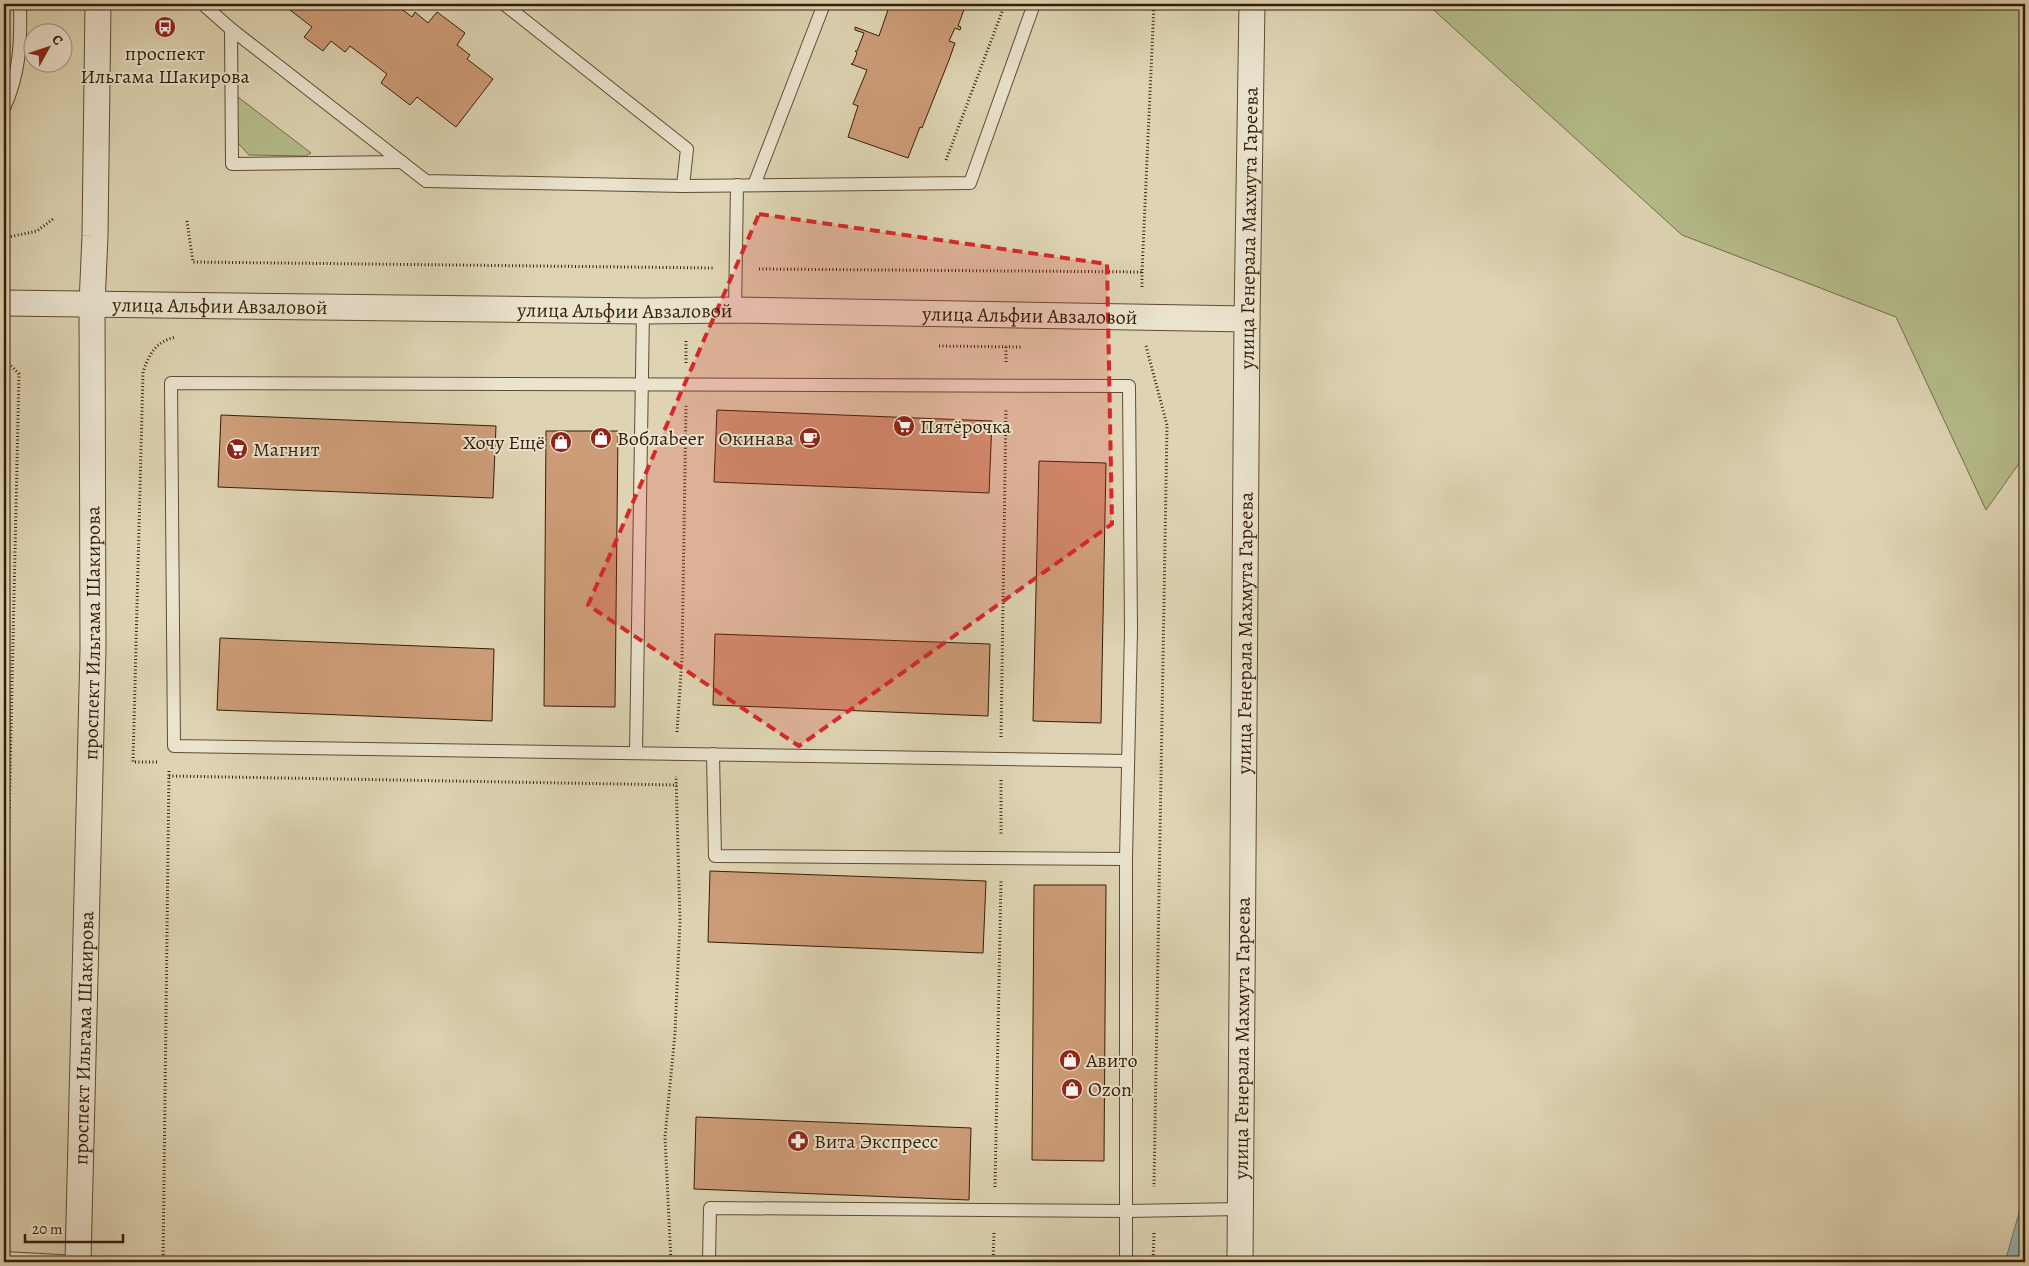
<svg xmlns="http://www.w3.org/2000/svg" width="2029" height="1266" font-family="Alegreya,serif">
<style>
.green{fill:#b5bc8a;stroke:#766c48}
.water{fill:#97b6b7;stroke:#707971}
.building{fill:#cd9c78;stroke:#361d07}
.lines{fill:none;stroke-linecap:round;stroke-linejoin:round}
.lane-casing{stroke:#604b32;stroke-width:14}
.street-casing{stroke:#604b32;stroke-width:27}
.path{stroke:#361d07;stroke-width:3;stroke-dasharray:1 2.5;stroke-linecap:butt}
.lane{stroke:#eae3ce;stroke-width:12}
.street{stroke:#eae3ce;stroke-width:25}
.marked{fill:#d62828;fill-opacity:0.2;stroke:#d62828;stroke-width:4;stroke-dasharray:10 6;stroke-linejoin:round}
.labels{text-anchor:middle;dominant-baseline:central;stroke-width:4;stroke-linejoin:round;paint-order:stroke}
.poi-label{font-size:20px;fill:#361d07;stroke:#eae3ce;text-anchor:start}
.street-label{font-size:20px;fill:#361d07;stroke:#eae3ce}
</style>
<rect width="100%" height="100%" fill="#ded4b3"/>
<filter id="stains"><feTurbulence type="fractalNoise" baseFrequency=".004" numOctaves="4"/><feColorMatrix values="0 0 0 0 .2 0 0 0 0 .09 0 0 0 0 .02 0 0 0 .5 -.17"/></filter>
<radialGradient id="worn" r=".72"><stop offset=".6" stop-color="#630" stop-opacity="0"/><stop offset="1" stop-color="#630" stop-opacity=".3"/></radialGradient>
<g class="green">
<path d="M 1427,4 L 2025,4 L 2025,455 L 1986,510 L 1896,317 L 1682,235 Z"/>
<path d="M 238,97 L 311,153 L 306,156 L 249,155 L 238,143 L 237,103 Z"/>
</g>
<path class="water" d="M 2025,1192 L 2025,1262 L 2005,1262 Z"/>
<g class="building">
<path d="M 286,4 L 395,4 L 412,17 L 415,12 L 428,23 L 437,12 L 465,33 L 457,45 L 470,55 L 467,59 L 493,79 L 456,127 L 417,97 L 410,105 L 381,83 L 387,74 L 350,46 L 345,52 L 331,41 L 323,51 L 304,37 L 312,27 L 285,6 Z"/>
<path d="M 890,4 L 966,4 L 958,26 L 961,27 L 960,30 L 955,28 L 949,41 L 955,43 L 949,60 L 922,128 L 920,127 L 908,158 L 848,137 L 858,106 L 853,104 L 867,70 L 851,64 L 853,63 L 857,53 L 855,51 L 857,51 L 864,33 L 855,30 L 855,27 L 879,36 Z"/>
<path d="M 717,410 L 992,421 L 989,493 L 714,482 Z"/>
<path d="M 221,415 L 496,426 L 493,498 L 218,487 Z"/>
<path d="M 546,431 L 618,431 L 615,707 L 544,706 Z"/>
<path d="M 1039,461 L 1106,463 L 1101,723 L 1033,721 Z"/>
<path d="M 715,634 L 990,644 L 988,716 L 713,705 Z"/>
<path d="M 220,638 L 494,649 L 492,721 L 217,710 Z"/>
<path d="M 710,871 L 986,881 L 983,953 L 708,942 Z"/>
<path d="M 1034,885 L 1106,885 L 1104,1161 L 1032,1160 Z"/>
<path d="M 696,1117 L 971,1128 L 969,1200 L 694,1189 Z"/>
</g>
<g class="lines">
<g class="lane-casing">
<g id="lane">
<path d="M 206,4 L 205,6 L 231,29 L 426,181 L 683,186 L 970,183 L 1034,4"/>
<path d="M 504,4 L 687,149 L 683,186"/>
<path d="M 231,29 L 232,164 L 402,162"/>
<path d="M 4,108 C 20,74 21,41 20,4"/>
<path d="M 754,185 L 824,4"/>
<path d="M 735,310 L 737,185"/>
<path d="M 636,753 L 643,311"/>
<path d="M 713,754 L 715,856 L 1126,859"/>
<path d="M 4,1258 L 78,1262"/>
<path d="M 709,1262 L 710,1208 L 1127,1211 L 1240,1209"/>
<path d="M 1126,1262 L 1126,859 L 1131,630 L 1129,386 L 171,383 L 174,746 L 1128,761"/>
</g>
</g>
<g class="street-casing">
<g id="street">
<path id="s1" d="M 4,303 L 643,311 L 735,310 L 1247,319"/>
<path id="s2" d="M 78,1262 L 93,649 L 92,304 L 95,236 L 98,4"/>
<path id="s3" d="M 1240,1262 L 1247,319 L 1252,4"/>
</g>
</g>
<g class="path">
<path d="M 946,160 L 1005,4"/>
<path d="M 187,221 L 193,262 L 713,268"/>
<path d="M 4,238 L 37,231 L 53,219"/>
<path d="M 759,269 L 1142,272 L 1154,4"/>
<path d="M 1142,287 L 1142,272"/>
<path d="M 939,346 L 1023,347"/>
<path d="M 1146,346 L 1167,425 L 1154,1187"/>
<path d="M 4,358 L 19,374 L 4,1042"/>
<path d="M 1006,362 L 1006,347"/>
<path d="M 686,363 L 686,340"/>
<path d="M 677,732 L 682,658 L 686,406"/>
<path d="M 1001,737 L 1006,408"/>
<path d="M 157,762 L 133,762 L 143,372 C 149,354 156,341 176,337"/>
<path d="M 169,776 L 677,785"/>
<path d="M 1001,780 L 1001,834"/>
<path d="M 995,1187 L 1001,880"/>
<path d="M 163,1262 L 169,769"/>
<path d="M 671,1262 L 665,1137 L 675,1033 L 680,921 L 676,776"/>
<path d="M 993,1262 L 994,1233"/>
<path d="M 1153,1262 L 1154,1233"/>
</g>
<use href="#lane" class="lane"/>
<use href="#street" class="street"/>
</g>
<path class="marked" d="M 759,214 L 1107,264 L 1112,524 L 799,746 L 588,605 Z"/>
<defs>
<g id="bus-disc" transform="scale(1.125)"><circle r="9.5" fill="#8f2418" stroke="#eae3ce"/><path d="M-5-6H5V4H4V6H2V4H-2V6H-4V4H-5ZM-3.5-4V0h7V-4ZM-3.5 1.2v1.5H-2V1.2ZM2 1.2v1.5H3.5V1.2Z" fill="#fff"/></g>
<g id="supermarket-disc" transform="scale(1.125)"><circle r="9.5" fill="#8f2418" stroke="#eae3ce"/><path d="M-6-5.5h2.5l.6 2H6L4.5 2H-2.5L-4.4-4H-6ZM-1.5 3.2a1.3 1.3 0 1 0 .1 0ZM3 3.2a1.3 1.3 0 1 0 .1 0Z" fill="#fff"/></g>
<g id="shop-disc" transform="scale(1.125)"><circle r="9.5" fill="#8f2418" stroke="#eae3ce"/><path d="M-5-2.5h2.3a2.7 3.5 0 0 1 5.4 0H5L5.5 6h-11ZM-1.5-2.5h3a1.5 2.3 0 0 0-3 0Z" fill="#fff"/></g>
<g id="cafe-disc" transform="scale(1.125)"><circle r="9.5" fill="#8f2418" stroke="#eae3ce"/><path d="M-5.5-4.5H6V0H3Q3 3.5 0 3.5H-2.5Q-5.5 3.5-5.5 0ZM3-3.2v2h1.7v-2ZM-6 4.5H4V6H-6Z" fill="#fff"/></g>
<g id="pharmacy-disc" transform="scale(1.125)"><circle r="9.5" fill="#8f2418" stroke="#eae3ce"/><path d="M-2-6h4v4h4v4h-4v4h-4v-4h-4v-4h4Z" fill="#fff"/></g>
</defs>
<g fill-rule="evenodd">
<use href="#bus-disc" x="165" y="27"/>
<use href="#supermarket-disc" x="904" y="426"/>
<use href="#shop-disc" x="601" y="438"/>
<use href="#cafe-disc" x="810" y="438"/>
<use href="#shop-disc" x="561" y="442"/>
<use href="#supermarket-disc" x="237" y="449"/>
<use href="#shop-disc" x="1070" y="1060"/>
<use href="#shop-disc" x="1072" y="1089"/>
<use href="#pharmacy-disc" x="798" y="1141"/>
</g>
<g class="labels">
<g class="poi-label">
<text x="165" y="53" text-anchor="middle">проспект<tspan x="165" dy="23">Ильгама Шакирова</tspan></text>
<text x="920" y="426">Пятёрочка</text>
<text x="617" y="438">Воблаbeer</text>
<text x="794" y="438" text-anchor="end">Окинава</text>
<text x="545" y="442" text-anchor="end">Хочу Ещё</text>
<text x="253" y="449">Магнит</text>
<text x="1086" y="1060">Авито</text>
<text x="1088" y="1089">Ozon</text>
<text x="814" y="1141">Вита Экспресс</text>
</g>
<g class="street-label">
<text stroke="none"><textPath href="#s3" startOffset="1034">улица Генерала Махмута Гареева</textPath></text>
<text stroke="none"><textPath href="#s1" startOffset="216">улица Альфии Авзаловой</textPath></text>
<text stroke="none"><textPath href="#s1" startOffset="621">улица Альфии Авзаловой</textPath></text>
<text stroke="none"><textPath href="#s1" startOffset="1026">улица Альфии Авзаловой</textPath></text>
<text stroke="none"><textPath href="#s2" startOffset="629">проспект Ильгама Шакирова</textPath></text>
<text stroke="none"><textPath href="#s3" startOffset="629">улица Генерала Махмута Гареева</textPath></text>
<text stroke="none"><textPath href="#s2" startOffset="224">проспект Ильгама Шакирова</textPath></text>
<text stroke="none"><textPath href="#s3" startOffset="224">улица Генерала Махмута Гареева</textPath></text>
</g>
</g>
<rect width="2029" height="1266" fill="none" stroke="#ded4b3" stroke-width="20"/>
<rect x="5" y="5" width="2019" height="1256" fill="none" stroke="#361d07" stroke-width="2.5"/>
<rect x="10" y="10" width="2009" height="1246" fill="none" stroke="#361d07"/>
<g transform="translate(48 48) rotate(50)"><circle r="24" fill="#eae3ce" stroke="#a2947e"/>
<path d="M0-4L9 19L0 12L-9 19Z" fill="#8f2418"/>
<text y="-8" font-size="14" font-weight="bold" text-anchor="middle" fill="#361d07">С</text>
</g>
<path d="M25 1234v8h98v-8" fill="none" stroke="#361d07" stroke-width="2.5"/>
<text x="32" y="1234" font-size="15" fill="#361d07" stroke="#eae3ce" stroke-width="4" paint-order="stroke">20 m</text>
<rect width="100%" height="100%" filter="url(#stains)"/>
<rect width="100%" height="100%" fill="url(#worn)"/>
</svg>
